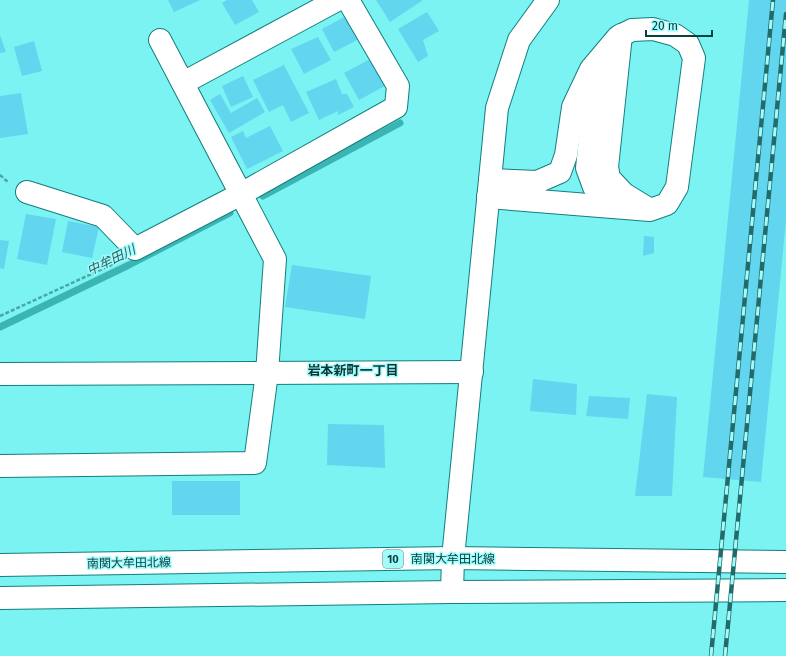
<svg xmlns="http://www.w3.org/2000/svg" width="786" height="656" font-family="'Fira Sans','Noto Sans JP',sans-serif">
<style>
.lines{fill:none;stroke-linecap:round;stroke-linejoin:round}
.stream{stroke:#3bb5b4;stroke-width:7}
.building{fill:#62d6ef}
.minor-casing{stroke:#147e7d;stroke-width:24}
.major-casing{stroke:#147e7d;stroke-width:24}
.path{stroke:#4aa7a7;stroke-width:2.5;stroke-dasharray:4 2;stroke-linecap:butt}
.minor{stroke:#fff;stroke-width:22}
.major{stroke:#fff;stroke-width:22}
.rail-casing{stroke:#236b6a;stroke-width:4.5}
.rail{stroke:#a1fcfb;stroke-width:3;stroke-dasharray:9;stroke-linecap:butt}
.labels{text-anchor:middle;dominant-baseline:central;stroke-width:3;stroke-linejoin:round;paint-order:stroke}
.shield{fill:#a1fcfb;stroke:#367979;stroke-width:1}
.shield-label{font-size:11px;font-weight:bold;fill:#084141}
.street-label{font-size:12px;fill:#084141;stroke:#a1fcfb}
.water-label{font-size:13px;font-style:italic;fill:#2d605f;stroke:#a1fcfb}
.neighbourhood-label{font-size:13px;font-weight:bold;fill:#0c3434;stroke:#a1fcfb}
</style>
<rect width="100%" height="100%" fill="#7af3f2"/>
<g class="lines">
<g class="stream">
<path d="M 263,196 L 400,123"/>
<path d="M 0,327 L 129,265 L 230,213"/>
</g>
</g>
<g class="building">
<path d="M 168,0 L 200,0 L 174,12 Z"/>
<path d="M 227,0 L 252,0 L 259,12 L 235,25 L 222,3 Z"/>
<path d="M 376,0 L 423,0 L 390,22 Z"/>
<path d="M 749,0 L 786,0 L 786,220 L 761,482 L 703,477 Z"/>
<path d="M 427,12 L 439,31 L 423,40 L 428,56 L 418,62 L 398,29 Z"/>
<path d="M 346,16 L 359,39 L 334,52 L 322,29 Z"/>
<path d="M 0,35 L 6,52 L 0,53 Z"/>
<path d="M 318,37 L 331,60 L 304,74 L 291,49 Z"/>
<path d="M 34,41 L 42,71 L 22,76 L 14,47 Z"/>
<path d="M 376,56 L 392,82 L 359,100 L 344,73 Z"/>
<path d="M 284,65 L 309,113 L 291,122 L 283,105 L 269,112 L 253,80 Z"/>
<path d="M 243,76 L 253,97 L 231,107 L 222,86 Z"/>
<path d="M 336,79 L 342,94 L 347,94 L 354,107 L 338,115 L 338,111 L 319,120 L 306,92 Z"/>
<path d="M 21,93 L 28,134 L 0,138 L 0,96 Z"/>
<path d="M 220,94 L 231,113 L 257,98 L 265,112 L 229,133 L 210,100 Z"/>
<path d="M 270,126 L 283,151 L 247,169 L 231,137 L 243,131 L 246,138 Z"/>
<path d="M 26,214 L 56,219 L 47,265 L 17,259 Z"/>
<path d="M 68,221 L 99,227 L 92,258 L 62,252 Z"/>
<path d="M 644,236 L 654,237 L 654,253 L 643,256 Z"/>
<path d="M 0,240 L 9,241 L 4,269 L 0,268 Z"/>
<path d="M 292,265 L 371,276 L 365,319 L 285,307 Z"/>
<path d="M 533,379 L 577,384 L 576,415 L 530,411 Z"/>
<path d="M 647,394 L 677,397 L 672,496 L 635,496 Z"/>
<path d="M 589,396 L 630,398 L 628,419 L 586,416 Z"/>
<path d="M 328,424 L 384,425 L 385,468 L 327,465 Z"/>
<rect x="172" y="481" width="68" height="34"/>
</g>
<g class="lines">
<g class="minor-casing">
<g id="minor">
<path d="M 621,35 L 607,167 L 609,178 L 624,194 L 647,208"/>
<path d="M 597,70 L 587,168 L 594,187 L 612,206"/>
<path d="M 183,83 L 337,0"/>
<path d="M 27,192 L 103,216 L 135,249 L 241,194 L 396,107 L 398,86 L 348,0"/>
<path d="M 488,197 L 650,210 L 667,204 L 677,187 L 694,58 L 688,44 L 675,35 L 653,29 L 632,30 L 618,37 L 591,69 L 573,107 L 566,155 L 560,172 L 537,182 L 490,180"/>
<path d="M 0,374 L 472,372"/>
<path d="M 0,466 L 255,463 L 267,373 L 275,259 L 160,40"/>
<path d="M 452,592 L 453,558 L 497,108 L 519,40 L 548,0"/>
</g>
</g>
<g class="major-casing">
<g id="major">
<path d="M 0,565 L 453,558 L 786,562"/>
<path d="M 0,598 L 452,592 L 786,590"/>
</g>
</g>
<g class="path">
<path d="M 0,175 L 9,183"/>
<path d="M 0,316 L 111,265 L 116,261"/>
</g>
<use href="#minor" class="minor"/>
<use href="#major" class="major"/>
<g class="rail-casing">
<g id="rail">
<path d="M 711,656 L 773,0"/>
<path d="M 725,656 L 786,14"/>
</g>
</g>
<use href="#rail" class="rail"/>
</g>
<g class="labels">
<rect class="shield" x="383" y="550" width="20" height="18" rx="3"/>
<g class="shield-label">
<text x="393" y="559">10</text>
</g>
<g class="street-label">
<text x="453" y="559">南関大牟田北線</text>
<text transform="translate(129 563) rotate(-1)">南関大牟田北線</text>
</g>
<g class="water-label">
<text transform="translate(111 260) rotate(-26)">中牟田川</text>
</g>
<g class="neighbourhood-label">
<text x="353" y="370">岩本新町一丁目</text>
</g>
</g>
<path d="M646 30v6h66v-6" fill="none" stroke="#084141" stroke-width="2"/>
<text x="652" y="30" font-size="12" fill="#084141" stroke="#a1fcfb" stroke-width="3" paint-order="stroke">20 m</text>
</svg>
